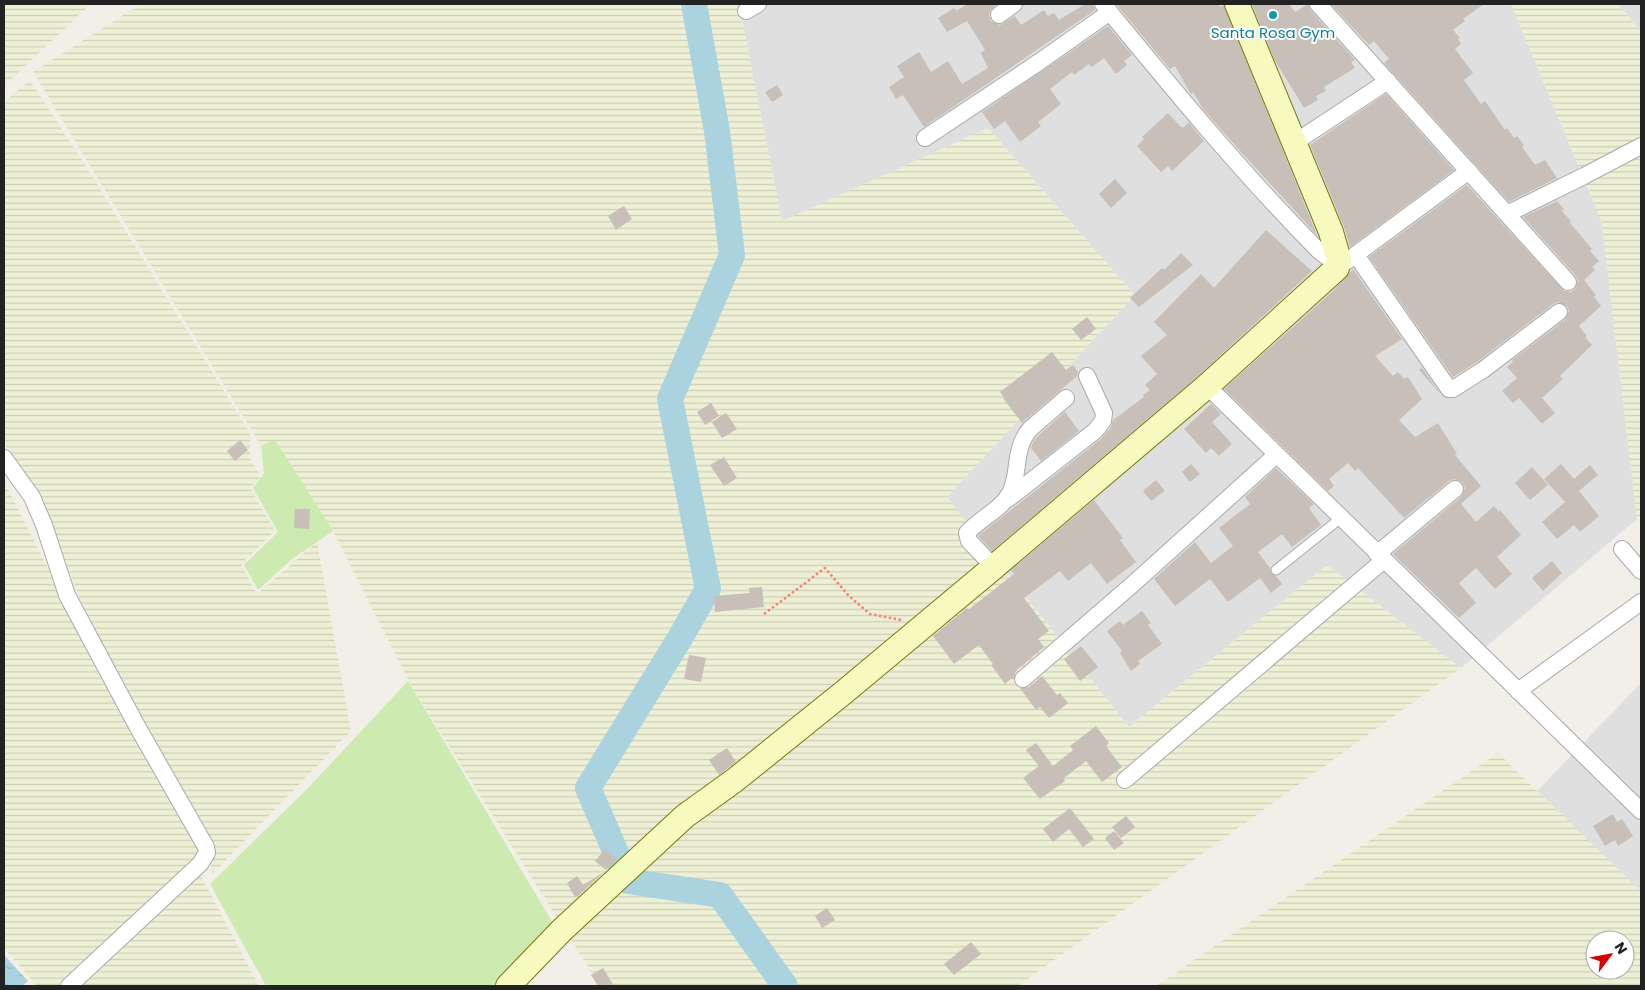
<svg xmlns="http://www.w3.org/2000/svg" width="1645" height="990" font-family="Poppins,sans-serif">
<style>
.residential{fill:#e0dfdf}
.farmland{fill:url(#farmland-rules);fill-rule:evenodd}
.grass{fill:#cdebb0}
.water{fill:url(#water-ripples)}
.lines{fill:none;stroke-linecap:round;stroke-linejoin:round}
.river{stroke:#aad3df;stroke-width:26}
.building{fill:#c7bfb8}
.lane-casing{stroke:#a9a9a9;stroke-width:11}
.street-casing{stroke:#a9a9a9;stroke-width:18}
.secondary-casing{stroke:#707d05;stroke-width:26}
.path{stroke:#fa8072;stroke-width:2.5;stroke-dasharray:2.5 2.5;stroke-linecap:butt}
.lane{stroke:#fff;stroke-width:9}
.street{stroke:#fff;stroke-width:16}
.secondary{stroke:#f7fabf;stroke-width:24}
.culture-dot{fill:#0f9aa8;stroke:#fff;stroke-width:2}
.labels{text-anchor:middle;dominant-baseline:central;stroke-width:4;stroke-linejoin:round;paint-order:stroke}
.culture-label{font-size:15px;fill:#0d838f;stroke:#fff}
</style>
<defs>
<pattern id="farmland-rules" width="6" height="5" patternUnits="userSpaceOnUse" patternTransform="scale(1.25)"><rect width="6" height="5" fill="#eef0d5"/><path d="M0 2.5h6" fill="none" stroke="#ccceb7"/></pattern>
<pattern id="water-ripples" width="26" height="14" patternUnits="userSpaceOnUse" patternTransform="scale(1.25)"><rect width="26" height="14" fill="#aad3df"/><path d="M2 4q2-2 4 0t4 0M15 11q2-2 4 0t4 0" fill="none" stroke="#92b5bf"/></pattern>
</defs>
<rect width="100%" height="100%" fill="#f2efe9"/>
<g class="residential">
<path d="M 739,4 L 1511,4 L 1602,223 L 1637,519 L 1461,668 L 1327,565 L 1129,727 L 947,497 L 1135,295 L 988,128 L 782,222 Z"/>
<path d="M 1618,4 L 1641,4 L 1641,32 Z"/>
<path d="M 1641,683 L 1641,967 L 1625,940 L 1495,835 Z"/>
</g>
<g class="farmland">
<path d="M 4,4 L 91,4 L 4,86 Z"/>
<path d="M 141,4 L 739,4 L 782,221 L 988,128 L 1135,295 L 947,497 L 1129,727 L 1327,565 L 1461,668 L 1018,986 L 600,986 L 413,689 L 333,531 L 275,441 L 261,446 L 33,72 Z"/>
<path d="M 1511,4 L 1618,4 L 1641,32 L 1641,515 L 1637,519 L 1602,223 Z"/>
<path d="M 30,80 L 82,160 L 250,433 L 250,459 L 261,476 L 250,488 L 275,531 L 241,564 L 257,594 L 317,542 L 351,731 L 212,874 L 209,847 L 89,623 L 47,513 L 4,443 L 4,102 Z"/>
<path d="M 4,481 L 49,570 L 201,855 L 154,894 L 59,986 L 37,986 L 4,948 Z"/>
<path d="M 1498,753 L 1641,891 L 1641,986 L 1156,986 ZM 1595,940 L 1625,940 L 1625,970 L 1595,970 Z"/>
<path d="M 199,872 L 259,986 L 77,986 Z"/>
</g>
<g class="grass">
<path d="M 275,440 L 333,531 L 292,559 L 258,590 L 244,565 L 278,532 L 253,488 L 264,473 L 261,446 Z"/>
<path d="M 408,681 L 556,928 L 499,986 L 266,986 L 210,884 L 309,787 Z"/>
</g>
<path class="water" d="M 4,955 L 28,981 L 22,986 L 4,986 Z"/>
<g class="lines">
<path class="river" d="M 694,4 L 717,131 L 732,255 L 670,399 L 708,589 L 680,638 L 588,788 L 628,881 L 720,895 L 785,986"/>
</g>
<g class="building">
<path d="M 968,4 L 997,4 L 990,11 L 989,16 L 991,21 L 1000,25 L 1015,16 L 1021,25 L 1044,10 L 1048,16 L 1054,13 L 1059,20 L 1085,4 L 1093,4 L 1095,10 L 924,127 L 903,95 L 896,99 L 889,87 L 904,77 L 897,66 L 919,52 L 931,72 L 948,61 L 962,84 L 988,68 L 981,53 L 985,50 L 967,21 L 947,32 L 938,18 L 954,8 L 956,11 Z"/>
<path d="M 1116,4 L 1218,4 L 1220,7 L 1224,5 L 1317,235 L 1242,153 L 1203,109 L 1193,92 L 1191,94 L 1175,66 L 1170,69 Z"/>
<path d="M 1252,4 L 1289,4 L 1295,12 L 1308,4 L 1311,11 L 1355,60 L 1351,62 L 1355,68 L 1324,87 L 1326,91 L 1316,96 L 1318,100 L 1304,108 L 1274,59 Z"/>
<path d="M 1331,4 L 1484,4 L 1463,19 L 1465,21 L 1453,30 L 1460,38 L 1458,39 L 1461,44 L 1455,49 L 1473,73 L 1464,80 L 1481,104 L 1485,101 L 1505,130 L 1507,128 L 1514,138 L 1517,136 L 1524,145 L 1522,147 L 1535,165 L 1545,160 L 1557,178 L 1509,202 L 1384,63 L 1389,59 L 1374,41 L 1369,45 Z"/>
<path d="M 1108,26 L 1132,55 L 1124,61 L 1127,65 L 1116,74 L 1104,58 L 1092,67 L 1089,64 L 1074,75 L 1072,72 L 1050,89 L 1061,104 L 1038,122 L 1041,126 L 1020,142 L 1005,121 L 994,129 L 982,112 Z"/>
<path d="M 777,85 L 783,95 L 772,102 L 765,92 Z"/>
<path d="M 1386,94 L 1454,170 L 1350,247 L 1344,227 L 1310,145 Z"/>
<path d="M 1168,113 L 1182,128 L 1189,123 L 1204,141 L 1172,171 L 1168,166 L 1161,172 L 1137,146 L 1144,139 L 1142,137 Z"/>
<path d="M 1115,179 L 1127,193 L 1111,208 L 1099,194 Z"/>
<path d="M 1467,185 L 1564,291 L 1571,292 L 1575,289 L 1578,280 L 1576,276 L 1523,217 L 1557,201 L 1564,209 L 1562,211 L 1571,221 L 1570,223 L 1592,249 L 1590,251 L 1599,261 L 1592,267 L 1595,270 L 1584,280 L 1596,295 L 1594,297 L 1601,306 L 1579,326 L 1587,336 L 1585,337 L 1592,345 L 1560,376 L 1563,379 L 1542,398 L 1555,413 L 1542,424 L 1519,398 L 1513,403 L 1502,391 L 1517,378 L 1507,367 L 1513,362 L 1512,360 L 1565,320 L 1569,311 L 1567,306 L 1558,302 L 1553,304 L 1477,362 L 1453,377 L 1369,257 Z"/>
<path d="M 624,206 L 632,219 L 616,230 L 608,216 Z"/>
<path d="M 1266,230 L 1312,271 L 1198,376 L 992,551 L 978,536 L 979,535 L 1101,439 L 1111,427 L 1113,420 L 1144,397 L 1143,395 L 1150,390 L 1145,385 L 1157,374 L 1141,356 L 1167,335 L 1154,322 L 1201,274 L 1214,288 Z"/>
<path d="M 1181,253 L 1193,265 L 1139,307 L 1130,298 L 1162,268 L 1164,270 Z"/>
<path d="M 1353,269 L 1402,339 L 1375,356 L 1393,376 L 1398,372 L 1404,379 L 1408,377 L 1422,399 L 1399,420 L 1415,437 L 1438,423 L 1457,454 L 1455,455 L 1481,486 L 1461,504 L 1476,522 L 1494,506 L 1499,512 L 1500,510 L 1521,535 L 1497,557 L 1512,574 L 1495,589 L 1476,568 L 1459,583 L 1476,603 L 1459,618 L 1393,554 L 1461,497 L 1465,488 L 1462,482 L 1454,479 L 1449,481 L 1404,518 L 1358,468 L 1355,471 L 1348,463 L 1329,479 L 1334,486 L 1328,491 L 1224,389 L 1333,291 Z"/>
<path d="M 1087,317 L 1096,329 L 1081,340 L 1072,329 Z"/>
<path d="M 1052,352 L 1066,370 L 1073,365 L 1078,372 L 1077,376 L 1022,423 L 1003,398 L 1004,397 L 1000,392 Z"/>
<path d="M 1422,368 L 1441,395 L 1419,370 Z"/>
<path d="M 711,403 L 719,416 L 705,425 L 697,412 Z"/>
<path d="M 1211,404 L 1221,414 L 1212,422 L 1232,444 L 1219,456 L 1211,448 L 1206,453 L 1184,429 Z"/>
<path d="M 1065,412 L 1079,431 L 1041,461 L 1031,448 L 1033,442 L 1038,436 Z"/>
<path d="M 726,413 L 737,429 L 722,438 L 712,422 Z"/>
<path d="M 240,440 L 248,450 L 235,461 L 227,451 Z"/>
<path d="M 724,457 L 737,478 L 724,486 L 710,465 Z"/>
<path d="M 1191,464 L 1200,474 L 1190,482 L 1182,472 Z"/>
<path d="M 1561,464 L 1574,479 L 1590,465 L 1598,475 L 1579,491 L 1599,516 L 1580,532 L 1574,525 L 1557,539 L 1542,522 L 1565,502 L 1544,479 Z"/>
<path d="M 1532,467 L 1548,485 L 1530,500 L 1515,483 Z"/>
<path d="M 1276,468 L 1314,504 L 1309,508 L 1321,525 L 1292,547 L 1282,534 L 1258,552 L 1270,568 L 1271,573 L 1276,576 L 1282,584 L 1271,593 L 1260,578 L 1228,602 L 1210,579 L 1175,606 L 1154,579 L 1195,542 L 1211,563 L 1233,546 L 1219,528 L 1250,504 L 1245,497 Z"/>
<path d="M 1156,480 L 1165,491 L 1151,501 L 1143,491 Z"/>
<path d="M 1094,500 L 1123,538 L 1120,540 L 1136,562 L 1107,584 L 1091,563 L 1068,581 L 1060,571 L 1024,598 L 1049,631 L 1038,639 L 1044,647 L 1016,671 L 1013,680 L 1012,678 L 1005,684 L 991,665 L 993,664 L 979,645 L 954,664 L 933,636 L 967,608 L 968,610 L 1014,574 L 1011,570 Z"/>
<path d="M 295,509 L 310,509 L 309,529 L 294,528 Z"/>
<path d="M 1552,561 L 1562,573 L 1543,591 L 1532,578 Z"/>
<path d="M 762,587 L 764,607 L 715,612 L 714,596 L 750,593 L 749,588 Z"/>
<path d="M 1142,611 L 1151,623 L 1148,625 L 1162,644 L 1138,661 L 1140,664 L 1131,671 L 1120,653 L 1122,651 L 1107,631 L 1120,621 L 1123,625 Z"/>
<path d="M 1081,646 L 1098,667 L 1080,681 L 1064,659 Z"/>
<path d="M 689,655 L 706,658 L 701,682 L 684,679 Z"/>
<path d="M 1042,676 L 1057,695 L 1060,693 L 1068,703 L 1049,718 L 1040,707 L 1036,710 L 1020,688 L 1029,687 Z"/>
<path d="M 1096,726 L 1109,743 L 1106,746 L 1122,767 L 1102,782 L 1086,761 L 1064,778 L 1065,781 L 1040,799 L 1023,778 L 1039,766 L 1026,750 L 1036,743 L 1053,766 L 1073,750 L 1070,746 Z"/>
<path d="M 727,748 L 736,762 L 719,775 L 709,760 Z"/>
<path d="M 1070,808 L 1094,839 L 1083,847 L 1069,829 L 1053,842 L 1043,829 Z"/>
<path d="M 1613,814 L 1617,822 L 1622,819 L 1633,836 L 1618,846 L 1615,840 L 1605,846 L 1593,826 Z"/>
<path d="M 1126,816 L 1135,827 L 1121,838 L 1112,827 Z"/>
<path d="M 1114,831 L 1124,843 L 1114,850 L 1105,838 Z"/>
<path d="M 605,849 L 617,860 L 606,870 L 595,861 Z"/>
<path d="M 604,872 L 578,896 L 575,897 L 567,883 L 577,876 L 583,885 Z"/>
<path d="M 827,908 L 835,920 L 822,928 L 815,916 Z"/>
<path d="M 971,942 L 981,954 L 954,975 L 944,964 Z"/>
<path d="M 603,968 L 614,986 L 598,986 L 591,975 Z"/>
</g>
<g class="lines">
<g class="lane-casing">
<path id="lane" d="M 1276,570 L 1341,518"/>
</g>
<g class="street-casing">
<g id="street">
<path d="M 1103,4 C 1172,88 1241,172 1318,250 L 1327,257 L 1339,260"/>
<path d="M 1318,4 L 1568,282"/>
<path d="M 746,11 L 758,4"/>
<path d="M 999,15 L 1014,4"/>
<path d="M 925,138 L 1039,62 L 1110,12"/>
<path d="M 1294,143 L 1388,81"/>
<path d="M 1507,214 L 1584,176 L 1641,146"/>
<path d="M 1356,255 L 1449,389 L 1453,389 L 1483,370 L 1559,312"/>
<path d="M 1347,261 L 1469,171"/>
<path d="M 1207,386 L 1641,811"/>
<path d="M 4,458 L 32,497 L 44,525 L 67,595 L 137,726 L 206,847 L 207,853 L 200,864 L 69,986"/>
<path d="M 1008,499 L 1095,431 L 1103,421 L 1104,413 L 1087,376"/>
<path d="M 1622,549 L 1641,571"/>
<path d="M 1377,554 L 1455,489"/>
<path d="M 994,567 L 969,541 L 967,533 C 980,518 1001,510 1010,493 C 1021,472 1012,451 1030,429 L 1066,398"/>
<path d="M 1023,679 L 1133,584 L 1276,455"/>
<path d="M 1518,691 L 1641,602"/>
<path d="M 1125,780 L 1384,560"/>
</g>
</g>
<g class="secondary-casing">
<path id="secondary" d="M 508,986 L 562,930 L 685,816 L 735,780 L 843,693 L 994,567 L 1207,386 L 1337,268 L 1339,260 L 1331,232 L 1237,4"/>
</g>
<path class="path" d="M 764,614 L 825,568 L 849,596 L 870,614 L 901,620"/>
<use href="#lane" class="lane"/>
<use href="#street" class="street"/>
<use href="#secondary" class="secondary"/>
</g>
<circle class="culture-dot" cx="1273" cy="15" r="5"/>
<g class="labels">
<g class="culture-label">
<text x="1273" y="32">Santa Rosa Gym</text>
</g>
</g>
<rect width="1645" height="990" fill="none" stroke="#222222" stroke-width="10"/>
<g transform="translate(1610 955) rotate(58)"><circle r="24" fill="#ffffff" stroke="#a7a7a7"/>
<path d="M0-4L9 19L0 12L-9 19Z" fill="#d40000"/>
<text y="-8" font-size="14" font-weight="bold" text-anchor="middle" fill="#222222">N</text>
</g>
</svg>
